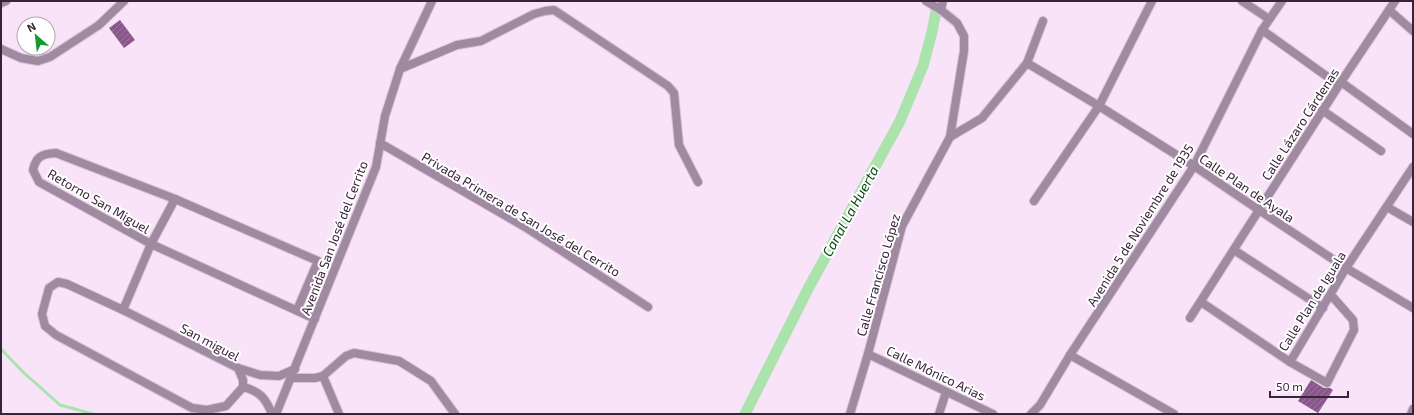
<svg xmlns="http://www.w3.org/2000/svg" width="1414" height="415" font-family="'Exo 2',sans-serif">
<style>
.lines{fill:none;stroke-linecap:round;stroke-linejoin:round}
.stream{stroke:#abe3ac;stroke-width:3}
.canal{stroke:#abe3ac;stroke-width:11}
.building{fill:url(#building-hatch)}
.minor-casing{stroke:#d6c1d6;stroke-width:10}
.tertiary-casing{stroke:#d6c1d6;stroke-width:10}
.minor{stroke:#a08aa1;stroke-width:8}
.tertiary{stroke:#a08aa1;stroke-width:8}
.labels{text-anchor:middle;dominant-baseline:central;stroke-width:4;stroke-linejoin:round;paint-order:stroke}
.street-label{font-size:13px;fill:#382439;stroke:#fff}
.water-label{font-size:14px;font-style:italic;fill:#0c4816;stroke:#fff}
</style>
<defs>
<pattern id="building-hatch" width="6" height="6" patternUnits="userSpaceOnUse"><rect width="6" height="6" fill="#88588a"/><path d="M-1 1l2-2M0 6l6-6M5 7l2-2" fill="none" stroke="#9a769b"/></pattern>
</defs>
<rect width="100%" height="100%" fill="#f9e3f9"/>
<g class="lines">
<path class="stream" d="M 1,349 L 23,372 L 60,405 L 93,414"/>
<path class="canal" d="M 745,414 L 809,287 L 900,121 L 923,66 L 932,32 L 938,1"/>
</g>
<g class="building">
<path d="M 120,20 L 135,40 L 124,48 L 109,28 Z"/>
<path d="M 1311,380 L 1324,388 L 1330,388 L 1333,390 L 1318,413 L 1298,401 Z"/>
</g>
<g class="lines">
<g class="minor-casing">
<g id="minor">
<path d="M 1242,1 L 1269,19"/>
<path d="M 1,3 L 6,1"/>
<path d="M 941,10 L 943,1"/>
<path d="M 1262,30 L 1339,85"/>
<path d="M 1,49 L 21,58 L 38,61 L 50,57 L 99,25 L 124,1"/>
<path d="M 1027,63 L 1099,106 L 1194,166"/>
<path d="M 400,69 L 457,45 L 481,41 L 534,14 L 545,11 L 554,10 L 668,86 L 674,93 L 679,145 L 698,182"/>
<path d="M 1341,82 L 1413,134"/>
<path d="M 1322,110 L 1381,151"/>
<path d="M 950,137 L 982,118 L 1027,63 L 1043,21"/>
<path d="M 380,143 L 525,227 L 648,307"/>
<path d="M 1034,201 L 1099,106 L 1152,1"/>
<path d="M 1387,207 L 1413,222"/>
<path d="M 1234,250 L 1323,308"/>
<path d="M 1201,302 L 1290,362 L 1327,383 L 1354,330 L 1353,320 L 1331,295"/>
<path d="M 123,310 L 151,244 L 175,199"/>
<path d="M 297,310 L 318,261 L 175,199 L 56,153 C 42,154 36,156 33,170 L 39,182 L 151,244 L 315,319"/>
<path d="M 1190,318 L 1259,210 L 1346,268 L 1413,308"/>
<path d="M 1070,355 L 1174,414"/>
<path d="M 1290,362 L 1346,268 L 1413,167"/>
<path d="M 238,368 L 243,380 L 243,387 L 226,406 L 207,410 L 192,408 L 56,335 L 45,326 L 42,314 L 49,288 L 58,282 L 67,284 L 123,310 L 238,368 L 260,375 L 279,376 L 295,369"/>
<path d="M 323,376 L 339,414"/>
<path d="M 291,378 L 315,378 L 323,376 L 346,356 L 354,353 L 399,361 L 431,381 L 455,414"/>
<path d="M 243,387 C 260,391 266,399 272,414"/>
<path d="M 939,414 L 946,392"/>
<path d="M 1411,414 L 1413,409"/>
</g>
</g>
<g class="tertiary-casing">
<g id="tertiary">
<path d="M 1389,10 L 1413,31"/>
<path d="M 1194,166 L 1259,210 L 1339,85 L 1395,1"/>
<path d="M 868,354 L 993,414"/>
<path d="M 276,414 L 376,167 L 385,116 L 400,69 L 432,1"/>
<path d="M 850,414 L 868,354 L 902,226 L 950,137 L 964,51 L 964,36 L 957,23 L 941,10 L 926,1"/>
<path d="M 1031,414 L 1040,405 L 1070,355 L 1194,166 L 1262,30 L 1282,1"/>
</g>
</g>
<use href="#minor" class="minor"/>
<use href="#tertiary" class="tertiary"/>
</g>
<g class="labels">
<g class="street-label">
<text transform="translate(1300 124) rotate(-57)">Calle Lázaro Cárdenas</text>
<text transform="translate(1247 188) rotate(34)">Calle Plan de Ayala</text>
<text transform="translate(99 201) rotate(30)">Retorno San Miguel</text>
<text transform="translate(521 214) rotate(31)">Privada Primera de San José del Cerrito</text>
<text transform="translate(1140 225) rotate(-58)">Avenida 5 de Noviembre de 1935</text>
<text transform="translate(334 238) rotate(-69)">Avenida San José del Cerrito</text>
<text transform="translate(878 275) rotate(-74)">Calle Francisco López</text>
<text transform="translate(1312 301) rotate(-58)">Calle Plan de Iguala</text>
<text transform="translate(210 342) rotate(28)">San miguel</text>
<text transform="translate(936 373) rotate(26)">Calle Mónico Arias</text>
</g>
<g class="water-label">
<text transform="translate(850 211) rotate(-61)">Canal La Huerta</text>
</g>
</g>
<rect width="1414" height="415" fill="none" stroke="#382439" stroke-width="4"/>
<g transform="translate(36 36) rotate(332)"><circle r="19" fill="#ffffff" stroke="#afa7b0"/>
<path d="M0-3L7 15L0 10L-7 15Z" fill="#159a30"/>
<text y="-6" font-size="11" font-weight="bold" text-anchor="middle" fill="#382439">N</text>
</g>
<path d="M1270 391v6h78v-6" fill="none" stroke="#382439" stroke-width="2"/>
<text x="1276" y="391" font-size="12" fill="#382439" stroke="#ffffff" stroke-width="3" paint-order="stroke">50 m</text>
</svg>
